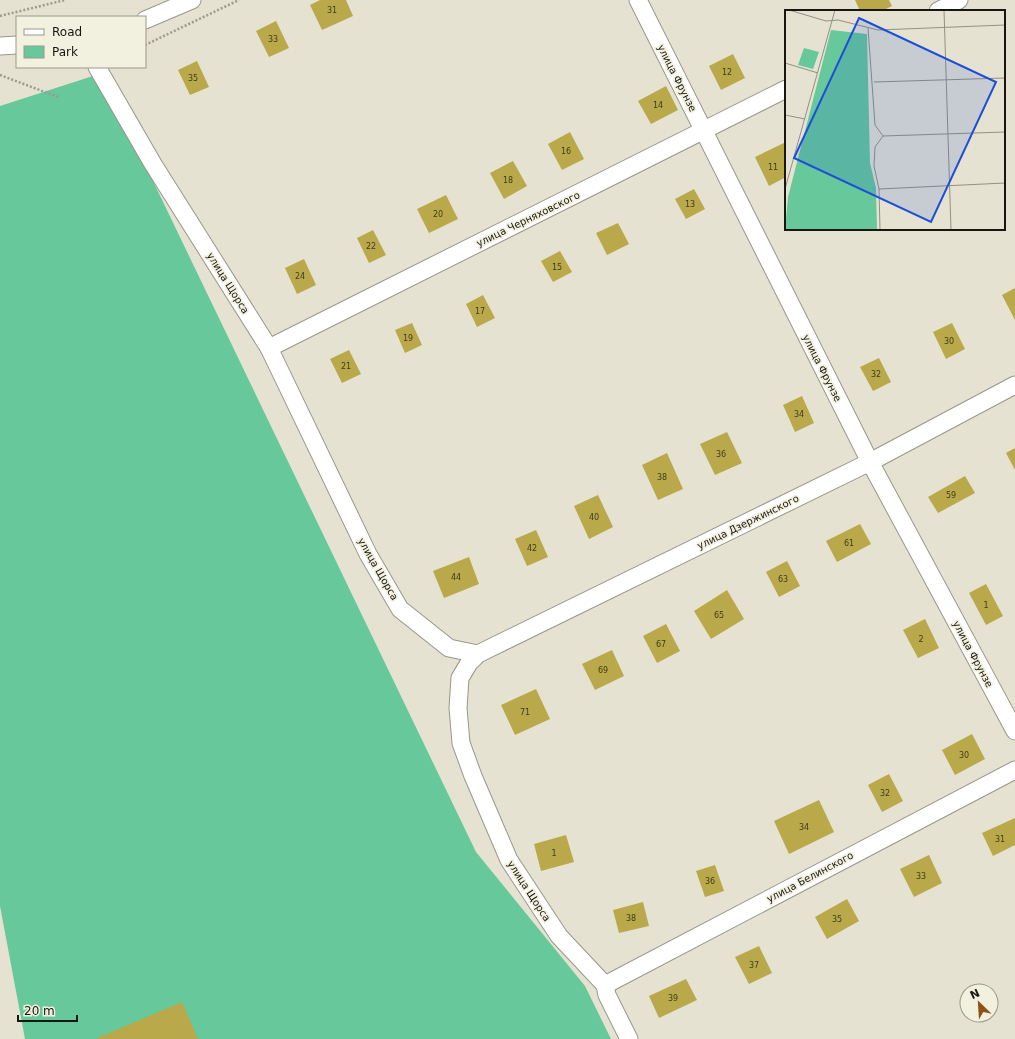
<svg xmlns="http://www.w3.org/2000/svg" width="1015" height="1039" font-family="'DejaVu Sans',sans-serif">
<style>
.green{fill:#66c89b}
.building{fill:#b9a94b}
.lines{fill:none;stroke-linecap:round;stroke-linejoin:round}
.minor-casing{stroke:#999788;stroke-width:19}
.path{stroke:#9c9a8e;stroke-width:2.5;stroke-dasharray:2 2;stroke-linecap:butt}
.minor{stroke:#fff;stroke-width:17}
.labels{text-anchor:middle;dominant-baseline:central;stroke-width:3.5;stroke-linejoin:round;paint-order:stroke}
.number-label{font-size:8px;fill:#403b1f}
.street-label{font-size:10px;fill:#171610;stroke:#f2f0df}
.inset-road{fill:none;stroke:#939084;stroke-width:1}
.view{fill:#1d4ed8;fill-opacity:0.15;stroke:#1d4ed8;stroke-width:2}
.inset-edge{fill:none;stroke:#171610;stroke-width:2}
</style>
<rect width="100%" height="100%" fill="#e5e2d2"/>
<path class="green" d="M 96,75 L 113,98 L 476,852 L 585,986 L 611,1039 L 25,1039 L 0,906 L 0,106 Z"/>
<g class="building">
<path d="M 320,0 L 346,0 L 353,16 L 322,30 L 310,5 Z"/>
<path d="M 855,0 L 889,0 L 892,6 L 882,11 L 860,11 Z"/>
<path d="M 276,21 L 289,48 L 269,57 L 256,31 Z"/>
<path d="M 733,54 L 745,78 L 721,90 L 709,66 Z"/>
<path d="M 197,61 L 209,87 L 190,95 L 178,70 Z"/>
<path d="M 666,86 L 678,110 L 651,124 L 638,101 Z"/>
<path d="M 570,132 L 584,159 L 562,170 L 548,144 Z"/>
<path d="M 786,142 L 786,177 L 769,186 L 755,157 Z"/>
<path d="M 513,161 L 527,186 L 504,199 L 490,173 Z"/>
<path d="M 694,189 L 705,209 L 686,219 L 675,199 Z"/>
<path d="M 446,195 L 458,219 L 429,233 L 417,209 Z"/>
<path d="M 618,223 L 629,244 L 607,255 L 596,233 Z"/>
<path d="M 373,230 L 386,255 L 369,263 L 357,238 Z"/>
<path d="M 560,251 L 572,272 L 553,282 L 541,261 Z"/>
<path d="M 304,259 L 316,285 L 297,294 L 285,268 Z"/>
<path d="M 1015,288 L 1015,320 L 1002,295 Z"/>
<path d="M 483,295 L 495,318 L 477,327 L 466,304 Z"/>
<path d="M 412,323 L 422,345 L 405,353 L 395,330 Z"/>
<path d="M 952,323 L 965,349 L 946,359 L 933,332 Z"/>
<path d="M 349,350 L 361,374 L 342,383 L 330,359 Z"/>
<path d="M 879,358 L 891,382 L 873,391 L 860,367 Z"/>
<path d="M 802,396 L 814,423 L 795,432 L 783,405 Z"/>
<path d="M 727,432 L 742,463 L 715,475 L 700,444 Z"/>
<path d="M 1015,448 L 1015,470 L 1006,453 Z"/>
<path d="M 667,453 L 683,489 L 658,500 L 642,465 Z"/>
<path d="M 965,476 L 975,493 L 938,513 L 928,497 Z"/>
<path d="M 598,495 L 613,527 L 589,539 L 574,506 Z"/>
<path d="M 860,524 L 871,544 L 837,562 L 826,541 Z"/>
<path d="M 536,530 L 548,557 L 527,566 L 515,539 Z"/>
<path d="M 469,557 L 479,584 L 444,598 L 433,571 Z"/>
<path d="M 787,561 L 800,586 L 779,597 L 766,572 Z"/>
<path d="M 986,584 L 1003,616 L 986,625 L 969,593 Z"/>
<path d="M 727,590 L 744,619 L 711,639 L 694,611 Z"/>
<path d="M 925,619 L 939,648 L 918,658 L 903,630 Z"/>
<path d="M 666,624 L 680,651 L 657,663 L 643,636 Z"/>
<path d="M 612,650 L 624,676 L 595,690 L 582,664 Z"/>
<path d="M 536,689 L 550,719 L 515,735 L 501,705 Z"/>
<path d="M 972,734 L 985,759 L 955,775 L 942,750 Z"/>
<path d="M 889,774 L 903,801 L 882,812 L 868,785 Z"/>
<path d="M 819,800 L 834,832 L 789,854 L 774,821 Z"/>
<path d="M 1015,818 L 1015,845 L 993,856 L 982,833 Z"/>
<path d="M 566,835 L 574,862 L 541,871 L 534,844 Z"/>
<path d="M 929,855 L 942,883 L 914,897 L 900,869 Z"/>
<path d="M 715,865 L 724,891 L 705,897 L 696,871 Z"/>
<path d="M 847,899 L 859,921 L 827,939 L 815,917 Z"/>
<path d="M 643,902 L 649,926 L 619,933 L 613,910 Z"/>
<path d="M 759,946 L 772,973 L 749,984 L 735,957 Z"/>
<path d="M 686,979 L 697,1000 L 659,1018 L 649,996 Z"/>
<path d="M 182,1002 L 198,1039 L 95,1039 Z"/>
</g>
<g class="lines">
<g class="minor-casing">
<g id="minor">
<path d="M 638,0 L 870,462 L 1015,731"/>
<path d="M 938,11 L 959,0"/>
<path d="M 145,20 L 192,0"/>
<path d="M 0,46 L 17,45"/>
<path d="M 97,67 L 153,164 L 269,348 L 368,554 L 400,609 L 449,648 L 478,654"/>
<path d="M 269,348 L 786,89"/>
<path d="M 605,985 L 1015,770"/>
<path d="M 629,1039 L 607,995 L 605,985 L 559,936 L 509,860 L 473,776 L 461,743 L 458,708 L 460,678 L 469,663 L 478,654 L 870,462 L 1015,385"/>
</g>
</g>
<g class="path">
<path d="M 0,16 L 65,0"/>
<path d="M 145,45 L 239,0"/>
<path d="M 0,75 L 58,97"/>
</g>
<use href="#minor" class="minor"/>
</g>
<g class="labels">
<g class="number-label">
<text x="332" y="10">31</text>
<text x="273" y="39">33</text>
<text x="727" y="72">12</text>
<text x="193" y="78">35</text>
<text x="658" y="105">14</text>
<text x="566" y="151">16</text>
<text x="773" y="167">11</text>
<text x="508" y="180">18</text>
<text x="690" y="204">13</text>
<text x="438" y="214">20</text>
<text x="371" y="246">22</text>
<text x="557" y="267">15</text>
<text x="300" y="276">24</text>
<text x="480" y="311">17</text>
<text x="408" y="338">19</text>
<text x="949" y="341">30</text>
<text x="346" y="366">21</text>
<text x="876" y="374">32</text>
<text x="799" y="414">34</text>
<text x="721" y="454">36</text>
<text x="662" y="477">38</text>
<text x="951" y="495">59</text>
<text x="594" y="517">40</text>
<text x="849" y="543">61</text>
<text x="532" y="548">42</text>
<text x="456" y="577">44</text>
<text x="783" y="579">63</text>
<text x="986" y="605">1</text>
<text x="719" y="615">65</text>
<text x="921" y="639">2</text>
<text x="661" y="644">67</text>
<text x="603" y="670">69</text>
<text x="525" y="712">71</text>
<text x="964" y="755">30</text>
<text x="885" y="793">32</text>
<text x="804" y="827">34</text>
<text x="1000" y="839">31</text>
<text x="554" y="853">1</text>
<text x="921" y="876">33</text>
<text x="710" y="881">36</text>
<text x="631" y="918">38</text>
<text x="837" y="919">35</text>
<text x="754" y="965">37</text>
<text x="673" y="998">39</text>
</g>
<g class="street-label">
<text transform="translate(677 78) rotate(63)">улица Фрунзе</text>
<text transform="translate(528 219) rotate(-26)">улица Черняховского</text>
<text transform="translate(228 283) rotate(58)">улица Щорса</text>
<text transform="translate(822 368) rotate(63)">улица Фрунзе</text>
<text transform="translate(748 522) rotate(-26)">улица Дзержинского</text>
<text transform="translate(378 569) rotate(60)">улица Щорса</text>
<text transform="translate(973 654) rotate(62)">улица Фрунзе</text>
<text transform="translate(810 877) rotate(-28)">улица Белинского</text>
<text transform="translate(529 891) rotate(57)">улица Щорса</text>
</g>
</g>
<g transform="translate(785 10)">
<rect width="220" height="220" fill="#e5e2d2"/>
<path d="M 46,20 L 82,24 L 85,153 L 91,178 L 92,220 L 0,220 L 3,187 ZM 19,38 L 34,42 L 28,59 L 13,55 Z" fill="#66c89b"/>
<path class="inset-road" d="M 4,0 L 41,11 L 53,10 L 93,20 L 220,15M 159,0 L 166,220M 83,18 L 90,115 L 98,126M 0,53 L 33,63M 89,72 L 220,68M 0,105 L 20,109M 98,126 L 220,122M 0,179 L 50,0M 94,179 L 220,173M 95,220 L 94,179 L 89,156 L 90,137 L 98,126"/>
<path class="view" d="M 74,8 L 211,72 L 146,212 L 9,148 Z"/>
<rect width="220" height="220" class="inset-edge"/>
</g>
<rect x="16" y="16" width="130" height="52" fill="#f2f0df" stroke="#9a998c"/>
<rect x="24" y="29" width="20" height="6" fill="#ffffff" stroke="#9a998c"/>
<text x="52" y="36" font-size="12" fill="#171610">Road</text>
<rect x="24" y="46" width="20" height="12" fill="#66c89b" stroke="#9a998c"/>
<text x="52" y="56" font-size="12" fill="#171610">Park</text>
<g transform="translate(979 1003) rotate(335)"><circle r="19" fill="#f2f0df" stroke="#9a998c"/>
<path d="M0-3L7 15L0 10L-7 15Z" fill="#905316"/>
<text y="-6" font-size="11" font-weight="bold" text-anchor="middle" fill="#171610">N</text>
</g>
<path d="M18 1015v6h59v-6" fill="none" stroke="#171610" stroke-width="2"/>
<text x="24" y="1015" font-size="12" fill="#171610" stroke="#f2f0df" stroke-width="3" paint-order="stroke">20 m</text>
</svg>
